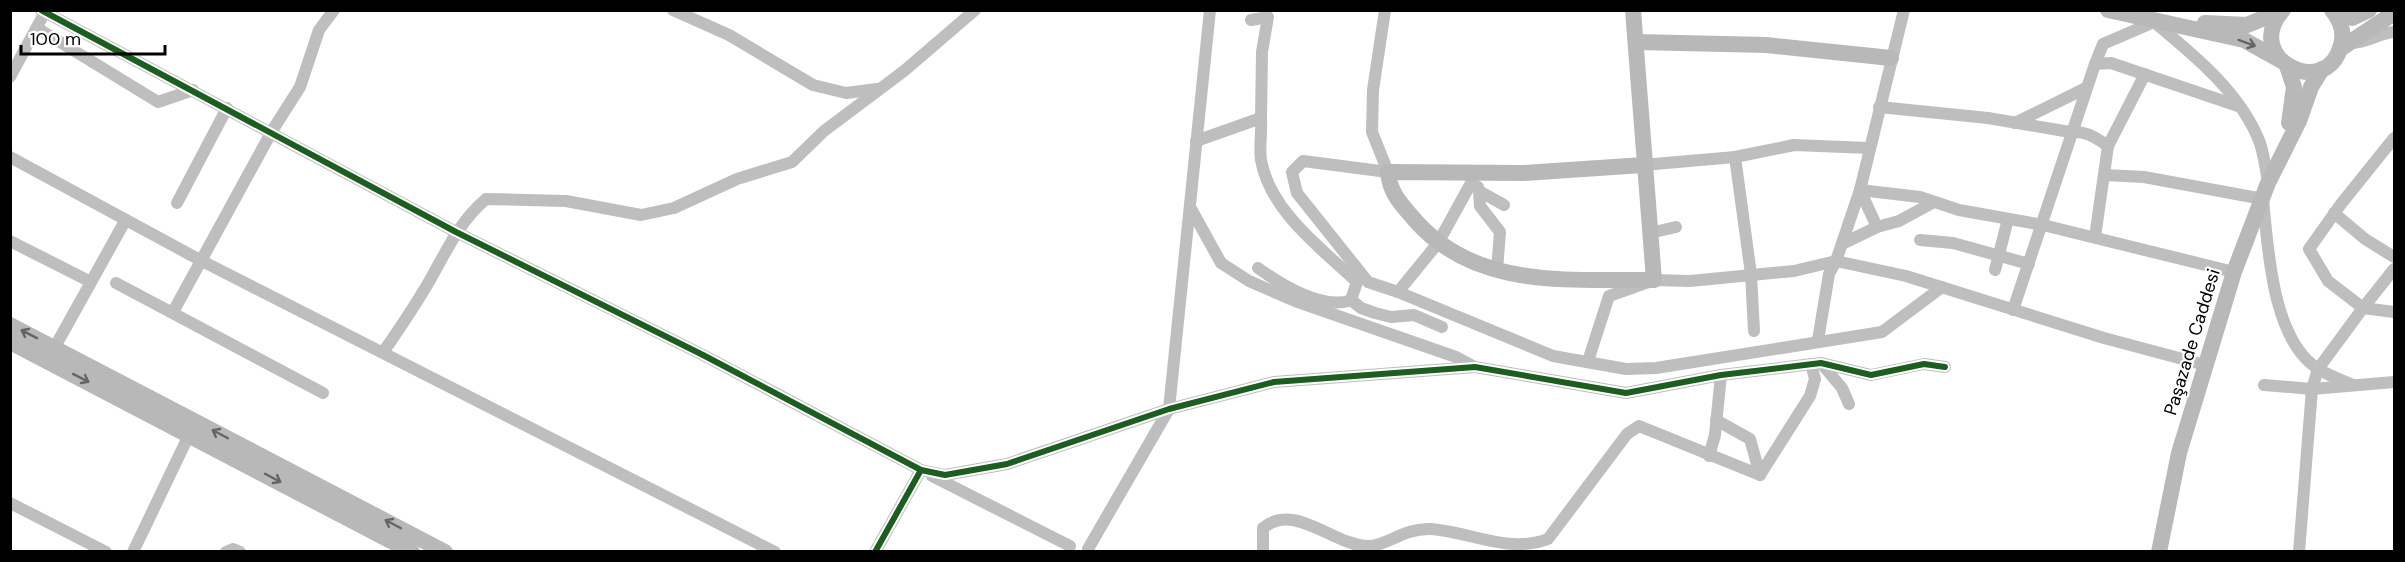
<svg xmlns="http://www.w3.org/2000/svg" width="2405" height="562" font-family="'DM Sans',sans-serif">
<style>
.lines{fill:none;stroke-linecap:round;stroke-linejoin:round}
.street{stroke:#bebebe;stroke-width:12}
.secondary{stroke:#b8b8b8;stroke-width:16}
.cycleway-casing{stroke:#fff;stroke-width:10}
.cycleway{stroke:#1b5e20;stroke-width:6}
.oneway{stroke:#656565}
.labels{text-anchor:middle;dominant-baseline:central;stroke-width:4.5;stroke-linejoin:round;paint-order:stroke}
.street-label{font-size:18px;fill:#000;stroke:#fff}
</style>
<rect width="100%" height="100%" fill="#fff"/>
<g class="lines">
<g class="street">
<path d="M 41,10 L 456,232 L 703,355 L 921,470 L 875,552"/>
<path d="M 673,10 L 729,35 L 813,85 L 846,93 L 877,89"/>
<path d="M 1385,10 L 1373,90 L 1372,132 L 1388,172"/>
<path d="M 1251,20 L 1268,17 L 1262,52 L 1261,118"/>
<path d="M 37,28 L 158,102 L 193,90"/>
<path d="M 2350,43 C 2369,43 2378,33 2394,32"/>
<path d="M 2095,64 L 2103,44 L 2154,22 C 2194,55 2241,93 2260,143 C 2264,155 2266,170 2268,183"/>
<path d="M 10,77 L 45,12"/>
<path d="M 1879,107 L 1988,118 L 2070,132 C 2085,130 2096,138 2108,146"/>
<path d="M 2015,123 L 2086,88"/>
<path d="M 2394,138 L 2341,204 L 2309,249 L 2328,281 L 2363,308 L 2394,269"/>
<path d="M 1196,141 L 1261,118 C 1262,132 1259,147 1261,160 C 1270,211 1321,248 1357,282 L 1351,300 C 1323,311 1280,284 1258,268"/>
<path d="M 10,157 L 200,260 L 775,552"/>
<path d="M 1735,157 L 1751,274 L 1754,331"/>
<path d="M 1643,165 L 1735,157 L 1794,145 L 1869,148"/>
<path d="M 1388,172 L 1303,161 L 1292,172 L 1297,193 L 1368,282 L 1398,292"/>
<path d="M 1476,174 L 1438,243 L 1398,292 L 1553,356 L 1626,369 L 1656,368 L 1882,332 L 1942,287"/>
<path d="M 2105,175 L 2144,177 L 2263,199 C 2268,249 2272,342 2320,370 C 2330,376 2342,380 2353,385"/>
<path d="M 1478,187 L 1479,191 L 1504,205"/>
<path d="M 1860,190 L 1920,197 L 1959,210 L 2043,225 L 2234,272"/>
<path d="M 1860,190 L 1877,227 L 1899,221 L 1934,202"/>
<path d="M 1479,191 L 1480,206 L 1500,232 L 1497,270"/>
<path d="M 177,203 L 227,108"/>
<path d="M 1190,207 L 1221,263 L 1249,281 L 1295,301 L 1456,357 L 1473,366"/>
<path d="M 2334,213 L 2365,239 L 2394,257"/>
<path d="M 1650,233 L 1676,227"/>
<path d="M 2095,237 L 2108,146 L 2145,74"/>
<path d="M 1920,240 L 1953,243 L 2029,264"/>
<path d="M 10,241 L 91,282"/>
<path d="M 1842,244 L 1877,227"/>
<path d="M 1995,270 L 2008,219"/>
<path d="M 116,283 L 323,393"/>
<path d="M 1351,300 L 1361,308 L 1375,313 L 1391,317 L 1414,315 L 1442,327"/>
<path d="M 2013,310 L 2095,64 L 2111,63 L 2238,106"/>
<path d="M 173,312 L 272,131 L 300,87 L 319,30 L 334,10"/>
<path d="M 1818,340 L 1829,274 L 1836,261 L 1860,190 L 1904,10"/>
<path d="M 384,351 C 400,328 416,304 430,280 C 447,250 459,222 486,199 L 566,201 L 641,215 L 674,208 L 737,179 L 792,162 L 824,131 L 904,71 L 975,10"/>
<path d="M 51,354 L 125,221"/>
<path d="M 1588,361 L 1609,296 L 1654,280 L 1690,281 L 1794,271 L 1836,261 L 1906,276 L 2104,338 L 2205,365"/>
<path d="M 1821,363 L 1842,388 L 1849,404"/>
<path d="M 2264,385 L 2312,389 L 2394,382"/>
<path d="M 1716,420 L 1750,439 L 1760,475"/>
<path d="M 1709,456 L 1715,435 L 1721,375"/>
<path d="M 921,470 L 945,475 L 1007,464 L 1169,409 L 1274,382 L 1475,367 L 1626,393 L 1721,375 L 1821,363 L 1871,375 L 1924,364 L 1945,367"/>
<path d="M 1760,475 L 1810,396 L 1815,379 L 1811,364"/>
<path d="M 932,476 L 1070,546"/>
<path d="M 10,503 L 106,552"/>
<path d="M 1088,549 L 1169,409 L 1210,10"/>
<path d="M 133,552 L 189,435"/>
<path d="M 226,552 L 233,549 L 240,552"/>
<path d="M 1263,552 L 1263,528 C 1296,501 1334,547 1370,546 C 1388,545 1404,528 1431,529 C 1471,532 1508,554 1548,539 L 1627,434 L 1639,426 L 1760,475"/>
<path d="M 2299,552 L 2312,389 L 2318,369 L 2363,308 L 2394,312"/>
</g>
<g class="secondary">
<path d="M 1633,10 L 1654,280 C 1569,279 1475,290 1414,219 C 1400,203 1390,193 1388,172 L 1524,173 L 1643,165"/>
<path d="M 2108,10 L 2244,40 L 2280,60"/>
<path d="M 2283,10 C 2240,58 2327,102 2341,45 C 2345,32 2340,20 2332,10"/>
<path d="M 2333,10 L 2352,18 L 2369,10"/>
<path d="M 2205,23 L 2247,25 L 2281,11"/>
<path d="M 1637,42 L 1766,45 L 1891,58"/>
<path d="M 2340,49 L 2394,13"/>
<path d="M 2287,66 L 2294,87 L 2289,123"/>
<path d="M 10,325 L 445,552"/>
<path d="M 10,342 L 412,552"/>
<path d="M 2159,552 L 2179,453 L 2234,272 L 2268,183 L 2299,121 L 2311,87 L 2322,69"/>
</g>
<g class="cycleway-casing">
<g id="cycleway">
<path d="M 41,10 L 456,232 L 703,355 L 921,470 L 875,552"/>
<path d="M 921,470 L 945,475 L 1007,464 L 1169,409 L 1274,382 L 1475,367 L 1626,393 L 1721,375 L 1821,363 L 1871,375 L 1924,364 L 1945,367"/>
</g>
</g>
<use href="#cycleway" class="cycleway"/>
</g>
<defs><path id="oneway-shaft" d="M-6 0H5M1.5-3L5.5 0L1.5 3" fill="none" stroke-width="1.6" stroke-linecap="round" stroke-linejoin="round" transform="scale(1.5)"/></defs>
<g class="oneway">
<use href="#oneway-shaft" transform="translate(2247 43) rotate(20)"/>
<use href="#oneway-shaft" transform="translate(29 334) rotate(-153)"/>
<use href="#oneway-shaft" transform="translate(81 378) rotate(27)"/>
<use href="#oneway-shaft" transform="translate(220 434) rotate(-152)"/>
<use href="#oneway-shaft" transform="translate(273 478) rotate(28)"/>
<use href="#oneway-shaft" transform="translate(393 524) rotate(-152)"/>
</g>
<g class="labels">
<g class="street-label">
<text transform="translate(2192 342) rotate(-73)">Paşazade Caddesi</text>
</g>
</g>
<rect width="2405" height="562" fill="none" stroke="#000000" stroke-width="24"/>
<path d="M21 45v9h144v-9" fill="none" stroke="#000000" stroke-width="3"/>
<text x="30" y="45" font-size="18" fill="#000000" stroke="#ffffff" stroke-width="4.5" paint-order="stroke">100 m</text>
</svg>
